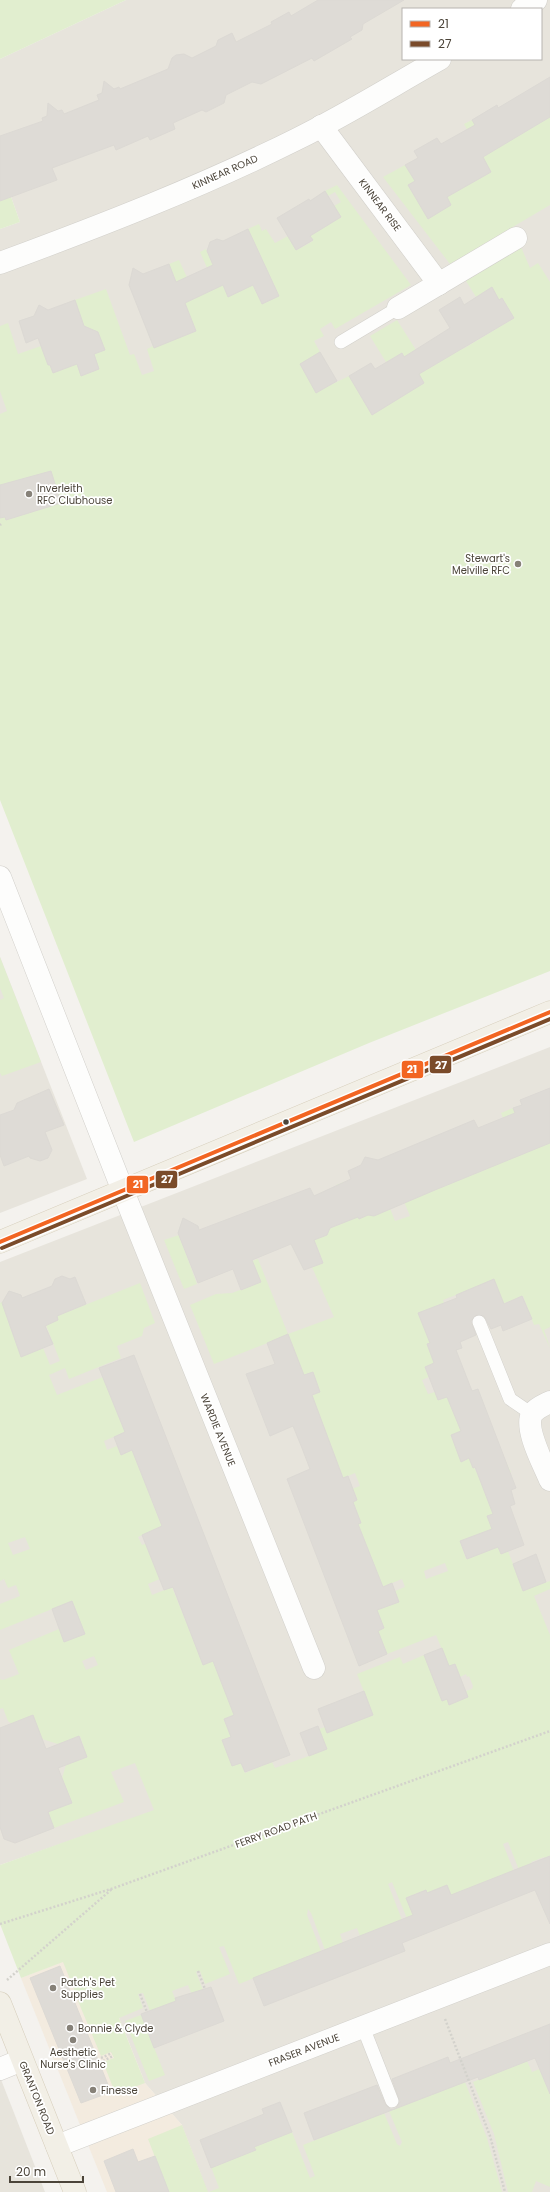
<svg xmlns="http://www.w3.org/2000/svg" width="550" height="2192" font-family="Poppins,sans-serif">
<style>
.residential{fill:#e7e4dc;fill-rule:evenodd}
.commercial{fill:#f3ebdf}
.green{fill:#e1eecf;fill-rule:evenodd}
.building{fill:#dedbd6;stroke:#dcd9d4}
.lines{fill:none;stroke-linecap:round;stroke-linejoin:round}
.service-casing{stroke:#d2d0cb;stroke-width:14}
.minor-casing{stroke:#d2d0cb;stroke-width:23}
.primary-casing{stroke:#d6cebb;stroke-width:23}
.path{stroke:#d3d2cc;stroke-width:2.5;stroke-dasharray:2 2;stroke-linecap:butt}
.service{stroke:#fdfdfc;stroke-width:13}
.minor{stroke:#fdfdfc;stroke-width:22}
.primary{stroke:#f2efe6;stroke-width:22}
.bus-1-casing{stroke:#fff;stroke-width:7}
.bus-2-casing{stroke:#fff;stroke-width:7}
.bus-1{stroke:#f26522;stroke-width:4}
.bus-2{stroke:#7a4b2a;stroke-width:4}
.poi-dot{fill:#868178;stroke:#fff;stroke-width:1.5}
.bus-dot{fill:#4b4439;stroke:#fff;stroke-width:1.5}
.labels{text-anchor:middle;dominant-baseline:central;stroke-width:3.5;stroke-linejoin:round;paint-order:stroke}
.street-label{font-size:10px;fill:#4b4439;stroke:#fff}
.poi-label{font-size:10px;fill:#4b4439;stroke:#fff;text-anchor:start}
.line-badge{stroke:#fff;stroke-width:1.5}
.badge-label{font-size:11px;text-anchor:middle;font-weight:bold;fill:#fff}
</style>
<rect width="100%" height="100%" fill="#f4f2ee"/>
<g class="residential">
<path d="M 126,0 L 550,0 L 550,323 L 364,461 L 0,476 L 0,229 L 20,222 L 0,166 L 0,59 ZM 403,9 L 541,9 L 541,59 L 403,59 Z"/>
<path d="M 0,957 L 87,1179 L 0,1213 Z"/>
<path d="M 550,1047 L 550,1673 L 0,1865 L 0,1262 Z"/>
<path d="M 550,1779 L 550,2192 L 164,2192 L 182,2125 L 145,2083 L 92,1950 Z"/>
<path d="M 0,2077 L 45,2192 L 0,2192 Z"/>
</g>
<path class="commercial" d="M 92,1950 L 145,2083 L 182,2125 L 202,2177 L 164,2192 L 107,2192 L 21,1978 Z"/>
<g class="green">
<path d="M 0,0 L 126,0 L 0,59 Z"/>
<path d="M 550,115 L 550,205 L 450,264 L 383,177 L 405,165 L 415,181 L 408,185 L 428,218 L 451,205 L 438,182 L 470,184 L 491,172 L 464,124 L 472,120 L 491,152 Z"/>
<path d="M 0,166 L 20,222 L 0,229 Z"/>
<path d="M 337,185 L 411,285 L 335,329 L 331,322 L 320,329 L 324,336 L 314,341 L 320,352 L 300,364 L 316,392 L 349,376 L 372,415 L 424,383 L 413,364 L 410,366 L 402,353 L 386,362 L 370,336 L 397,320 L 428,369 L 454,353 L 450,328 L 463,349 L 514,318 L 502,298 L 499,300 L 492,287 L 476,297 L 466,281 L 521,247 L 530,268 L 538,263 L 550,282 L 550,971 L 369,1043 L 134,1142 L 0,800 L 0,414 L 7,411 L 0,391 L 0,326 L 8,323 L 18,354 L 41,346 L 53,372 L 63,369 L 74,356 L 81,376 L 99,369 L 94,354 L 101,351 L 98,343 L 100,338 L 98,332 L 94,330 L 86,333 L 75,300 L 106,289 L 130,355 L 134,354 L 142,375 L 154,371 L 147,349 L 153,346 L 146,328 L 170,318 L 178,338 L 196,331 L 169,264 L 179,260 L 196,297 L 216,288 L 200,252 L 206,249 L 228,296 L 253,285 L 262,304 L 279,296 L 248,229 L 259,224 L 262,231 L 266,229 L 275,243 L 288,236 L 297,250 L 313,241 L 310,236 L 341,217 L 334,206 L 341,202 L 335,192 L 328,196 L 325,191 Z"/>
<path d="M 0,957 L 41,1062 L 2,1076 L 0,1073 L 0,1000 L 4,998 L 0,988 Z"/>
<path d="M 513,1108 L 529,1147 L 538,1143 L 540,1147 L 550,1143 L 550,1327 L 544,1330 L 550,1348 L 539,1324 L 534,1325 L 523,1296 L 502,1304 L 494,1280 L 443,1300 L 444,1303 L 430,1343 L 427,1344 L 434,1363 L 425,1367 L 429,1377 L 422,1380 L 428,1394 L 435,1392 L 438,1400 L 447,1397 L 468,1421 L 462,1462 L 469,1458 L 477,1473 L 506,1462 L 511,1472 L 482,1483 L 498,1527 L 460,1541 L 466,1559 L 498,1547 L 501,1553 L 508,1551 L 523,1590 L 550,1581 L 550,1589 L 534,1596 L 550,1635 L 550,1863 L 547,1864 L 544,1857 L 531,1862 L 534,1870 L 521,1875 L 508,1842 L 503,1844 L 521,1889 L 451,1895 L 447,1885 L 427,1893 L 426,1890 L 407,1897 L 421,1935 L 415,1938 L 392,1882 L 388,1884 L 402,1920 L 360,1936 L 357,1928 L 340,1934 L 343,1943 L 325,1950 L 311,1913 L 308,1909 L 307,1915 L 321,1951 L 239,1984 L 224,1946 L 219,1947 L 230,1974 L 205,1984 L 200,1971 L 196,1972 L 203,1990 L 192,1995 L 188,1985 L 172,1991 L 176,2001 L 150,2011 L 143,1993 L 138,1994 L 143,2008 L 119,2018 L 145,2083 L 118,2093 L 114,2090 L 103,2062 L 114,2058 L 111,2052 L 101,2056 L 78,2001 L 89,1996 L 87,1990 L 76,1994 L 63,1962 L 21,1978 L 0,1924 L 0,1865 L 154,1810 L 135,1763 L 111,1772 L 124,1802 L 54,1828 L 48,1815 L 51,1807 L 58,1808 L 72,1803 L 62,1778 L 66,1765 L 87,1757 L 80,1736 L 58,1744 L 42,1739 L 33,1715 L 18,1721 L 14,1726 L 8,1721 L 3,1708 L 0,1709 L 0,1679 L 3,1680 L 19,1674 L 9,1650 L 59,1629 L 64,1642 L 85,1634 L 72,1601 L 0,1630 L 0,1604 L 20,1596 L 16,1585 L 8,1588 L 4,1579 L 0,1581 L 0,1303 L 2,1302 L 11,1323 L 9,1324 L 21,1356 L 43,1348 L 50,1365 L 60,1361 L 46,1325 L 58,1320 L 56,1314 L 66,1303 L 70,1311 L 140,1283 L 155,1323 L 144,1328 L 142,1336 L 117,1346 L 121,1358 L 69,1379 L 65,1368 L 49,1375 L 57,1395 L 113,1373 L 106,1385 L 125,1432 L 104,1441 L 107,1450 L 117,1446 L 121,1455 L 132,1450 L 162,1526 L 138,1537 L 142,1545 L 154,1540 L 178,1571 L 148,1584 L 152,1595 L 172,1587 L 203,1664 L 215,1660 L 234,1715 L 224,1720 L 231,1737 L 222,1740 L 232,1766 L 241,1763 L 245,1773 L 272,1762 L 275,1768 L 309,1756 L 319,1729 L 325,1727 L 327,1732 L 373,1715 L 357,1674 L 400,1657 L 403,1664 L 424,1655 L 442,1701 L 447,1699 L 449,1704 L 468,1697 L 466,1691 L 472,1689 L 473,1686 L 469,1676 L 467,1677 L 466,1674 L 460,1677 L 455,1664 L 449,1666 L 436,1635 L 387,1654 L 383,1644 L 371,1634 L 384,1628 L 377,1610 L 399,1602 L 395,1591 L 405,1587 L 402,1579 L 370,1592 L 371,1558 L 357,1525 L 361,1523 L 353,1502 L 357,1500 L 355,1493 L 345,1497 L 343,1492 L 360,1486 L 355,1473 L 343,1478 L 311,1396 L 320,1392 L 313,1372 L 303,1375 L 288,1335 L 214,1364 L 190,1305 L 216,1294 L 232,1293 L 261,1282 L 252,1261 L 258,1259 L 288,1334 L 334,1317 L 312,1267 L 323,1262 L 316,1244 L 312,1241 L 317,1236 L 321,1237 L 327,1235 L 328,1229 L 343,1223 L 335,1204 L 342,1201 L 336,1185 L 344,1182 L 359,1218 L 370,1214 L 374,1216 L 389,1206 L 395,1221 L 410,1216 L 403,1199 L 414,1168 L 503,1118 L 501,1113 ZM 25,1537 L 30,1549 L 13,1555 L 8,1543 ZM 445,1563 L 448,1571 L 426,1579 L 424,1571 ZM 94,1656 L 98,1665 L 86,1670 L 82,1661 Z"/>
<path d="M 179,1235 L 197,1284 L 184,1289 L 164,1240 Z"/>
<path d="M 141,2015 L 165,2075 L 149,2081 L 125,2021 Z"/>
<path d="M 527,2061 L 532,2072 L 550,2065 L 550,2187 L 536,2181 L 532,2192 L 508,2192 L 494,2134 L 473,2082 Z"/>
<path d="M 465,2082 L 487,2138 L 502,2192 L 209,2192 L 219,2188 L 210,2164 L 255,2150 L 254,2147 L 292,2132 L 310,2178 L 315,2176 L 303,2145 L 384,2113 L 397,2144 L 400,2146 L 402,2142 L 389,2111 Z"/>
<path d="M 182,2125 L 208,2192 L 150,2192 L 162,2175 L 148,2139 Z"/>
</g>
<g class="building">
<path d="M 318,0 L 404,0 L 363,24 L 362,30 L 350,37 L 352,39 L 314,61 L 312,58 L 261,84 L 252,82 L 226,95 L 224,103 L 206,112 L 202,110 L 173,123 L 175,129 L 150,140 L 148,136 L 116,150 L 114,145 L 52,168 L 57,180 L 0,201 L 0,136 L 43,121 L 42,118 L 47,116 L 48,103 L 58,111 L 62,110 L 64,114 L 99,100 L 97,95 L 102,93 L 104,81 L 114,89 L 119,87 L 120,89 L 168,69 L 172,58 L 176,55 L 184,54 L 192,58 L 216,46 L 218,40 L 232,33 L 236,42 L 272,24 L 271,22 L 289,12 L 291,16 Z"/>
<path d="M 550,77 L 550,117 L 483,157 L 491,172 L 447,197 L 451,205 L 428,219 L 408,185 L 415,181 L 405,165 L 418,158 L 414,151 L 437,138 L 441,144 L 475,125 L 472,120 L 497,105 L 498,108 Z"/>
<path d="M 325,191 L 341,217 L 310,236 L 313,240 L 296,250 L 277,218 L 309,199 L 310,201 Z"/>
<path d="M 248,229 L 279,296 L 262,304 L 253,285 L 228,297 L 223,285 L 185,303 L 196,331 L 154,348 L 129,285 L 133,268 L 143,274 L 169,264 L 176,282 L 213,265 L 207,251 L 210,242 L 217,239 L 223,241 Z"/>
<path d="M 492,287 L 499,300 L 502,298 L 514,318 L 419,374 L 424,383 L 372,415 L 349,376 L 371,363 L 375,369 L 402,353 L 404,357 L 450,328 L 439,310 L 460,297 L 464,305 Z"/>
<path d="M 75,300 L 84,326 L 98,332 L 105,350 L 94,354 L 99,369 L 81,376 L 77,364 L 53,373 L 50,365 L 48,365 L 38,338 L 26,343 L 19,321 L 34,316 L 39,305 L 48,310 Z"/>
<path d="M 320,352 L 337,381 L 316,393 L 300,364 Z"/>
<path d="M 51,471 L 61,503 L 6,520 L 5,517 L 0,518 L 0,485 Z"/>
<path d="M 550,1088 L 550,1143 L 435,1190 L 374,1216 L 368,1215 L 359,1219 L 358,1217 L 330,1228 L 327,1235 L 314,1240 L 323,1263 L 304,1270 L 291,1244 L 252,1260 L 261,1282 L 241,1290 L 233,1269 L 198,1283 L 178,1233 L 183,1218 L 198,1226 L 199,1230 L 310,1188 L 314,1196 L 351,1179 L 348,1171 L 361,1165 L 365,1157 L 378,1160 L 474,1120 L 478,1128 L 515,1113 L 513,1108 L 522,1105 L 520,1100 Z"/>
<path d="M 49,1089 L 64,1125 L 45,1132 L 52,1150 L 48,1158 L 40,1161 L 30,1158 L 29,1156 L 4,1166 L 0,1155 L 0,1115 L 14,1110 L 17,1103 Z"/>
<path d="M 62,1276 L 70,1279 L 75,1277 L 86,1304 L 57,1316 L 58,1320 L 45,1326 L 53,1344 L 21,1357 L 2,1303 L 9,1291 L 21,1295 L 22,1298 L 52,1286 L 55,1279 Z"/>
<path d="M 494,1279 L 504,1304 L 522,1296 L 532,1319 L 503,1331 L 501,1325 L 491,1329 L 484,1316 L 476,1315 L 471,1321 L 476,1335 L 460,1342 L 462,1348 L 456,1350 L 472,1391 L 478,1389 L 516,1488 L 511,1490 L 515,1504 L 510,1506 L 524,1545 L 501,1554 L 498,1547 L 467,1559 L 460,1541 L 492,1529 L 487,1516 L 493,1514 L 475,1467 L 473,1468 L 469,1458 L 461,1462 L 451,1435 L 461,1431 L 447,1397 L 438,1400 L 429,1377 L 425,1367 L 434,1363 L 427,1344 L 430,1343 L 418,1313 L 457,1298 L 456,1295 Z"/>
<path d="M 288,1334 L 304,1375 L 313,1372 L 320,1392 L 312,1395 L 343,1478 L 348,1476 L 357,1500 L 353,1502 L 361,1523 L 358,1524 L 383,1587 L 392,1583 L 399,1602 L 377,1610 L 384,1628 L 378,1631 L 387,1654 L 359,1666 L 287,1479 L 310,1469 L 302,1448 L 293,1426 L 270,1436 L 246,1374 L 275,1364 L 267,1343 Z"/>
<path d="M 134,1355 L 290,1755 L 245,1772 L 241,1763 L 232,1766 L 222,1740 L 231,1737 L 224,1719 L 234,1715 L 213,1661 L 203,1665 L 173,1587 L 164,1590 L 142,1535 L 162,1526 L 151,1498 L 132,1450 L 121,1455 L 114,1437 L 125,1432 L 99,1368 Z"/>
<path d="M 536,1554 L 546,1582 L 523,1591 L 513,1564 Z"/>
<path d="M 72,1601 L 85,1634 L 64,1642 L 52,1609 Z"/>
<path d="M 442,1648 L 449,1666 L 455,1664 L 468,1697 L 449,1705 L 447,1699 L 442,1701 L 424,1655 Z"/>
<path d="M 364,1691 L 373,1715 L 327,1733 L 318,1709 Z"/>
<path d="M 33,1715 L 46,1749 L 79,1736 L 87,1757 L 58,1768 L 72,1803 L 48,1812 L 54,1828 L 15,1843 L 4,1839 L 0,1827 L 0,1728 Z"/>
<path d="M 318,1726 L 327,1749 L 309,1756 L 300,1733 Z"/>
<path d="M 550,1856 L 550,1924 L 535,1890 L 402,1943 L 405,1951 L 264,2006 L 253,1978 L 413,1915 L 406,1898 L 426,1890 L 427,1893 L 447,1885 L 451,1895 Z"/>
<path d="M 60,1966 L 111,2092 L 81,2103 L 30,1978 Z"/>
<path d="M 211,1987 L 224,2021 L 154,2048 L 141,2014 L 176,2001 L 175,1998 Z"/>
<path d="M 550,2024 L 550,2094 L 535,2058 L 479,2080 L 478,2077 L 314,2140 L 304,2113 L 377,2085 L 385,2104 L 390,2109 L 395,2109 L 400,2102 L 392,2079 L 448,2057 L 450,2063 Z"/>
<path d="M 280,2102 L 292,2132 L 254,2147 L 256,2150 L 211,2168 L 200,2140 L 264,2114 L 262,2109 Z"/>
<path d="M 133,2149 L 138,2162 L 155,2156 L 169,2192 L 116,2192 L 104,2161 Z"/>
</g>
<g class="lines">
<g class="service-casing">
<g id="service">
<path d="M 341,342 L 398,308"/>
<path d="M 479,1322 L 510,1399 L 532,1414"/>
<path d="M 363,2027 L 392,2101"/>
</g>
</g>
<g class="minor-casing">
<g id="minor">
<path d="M 522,9 L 536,0"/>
<path d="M 321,126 L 439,284"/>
<path d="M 0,263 C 100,226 201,187 297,139 C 346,115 392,86 440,59"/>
<path d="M 398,308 L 516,238"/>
<path d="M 0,877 L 123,1191 L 314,1668"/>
<path d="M 550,1402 C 544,1405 536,1408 532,1414 C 524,1429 544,1465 550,1480"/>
<path d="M 0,2069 L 22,2060"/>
<path d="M 57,2146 L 550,1954"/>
</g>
</g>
<g class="primary-casing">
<g id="primary">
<path d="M 0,1242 L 550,1012"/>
<path d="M 0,2003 L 75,2192"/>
</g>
</g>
<g class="path">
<path d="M 0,525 L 1,524"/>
<path d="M 0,1924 L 114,1888 L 550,1731"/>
<path d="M 198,1971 L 205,1989"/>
<path d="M 7,1980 L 112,1889"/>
<path d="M 140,1994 L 147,2012"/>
<path d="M 76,1996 L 87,1991"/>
<path d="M 78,1999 L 89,1995"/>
<path d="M 445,2019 L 490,2136 L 505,2192"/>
<path d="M 101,2058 L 112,2053"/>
<path d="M 103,2061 L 113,2056"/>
</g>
<use href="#service" class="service"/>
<use href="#minor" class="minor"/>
<use href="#primary" class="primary"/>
<g class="bus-1-casing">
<path id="bus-1" d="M 0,1242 L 550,1012"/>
</g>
<g class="bus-2-casing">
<path id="bus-2" d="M 2,1248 L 550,1019"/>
</g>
<use href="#bus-1" class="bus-1"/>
<use href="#bus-2" class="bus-2"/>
</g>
<g class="poi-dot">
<circle cx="29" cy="494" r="4"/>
<circle cx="518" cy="564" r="4"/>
<circle cx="53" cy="1988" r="4"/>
<circle cx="70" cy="2028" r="4"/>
<circle cx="73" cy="2040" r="4"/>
<circle cx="93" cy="2090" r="4"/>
</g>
<circle class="bus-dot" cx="286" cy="1122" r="3.5"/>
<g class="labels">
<g class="street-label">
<text transform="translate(225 172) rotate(-24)">KINNEAR ROAD</text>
<text transform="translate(380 205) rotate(53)">KINNEAR RISE</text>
<text transform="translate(218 1430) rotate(68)">WARDIE AVENUE</text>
<text transform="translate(276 1830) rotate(-20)">FERRY ROAD PATH</text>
<text transform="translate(304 2050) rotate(-21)">FRASER AVENUE</text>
<text transform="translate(37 2098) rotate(68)">GRANTON ROAD</text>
</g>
<g class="poi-label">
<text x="37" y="488">Inverleith<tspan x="37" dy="12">RFC Clubhouse</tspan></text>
<text x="510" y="558" text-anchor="end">Stewart's<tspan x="510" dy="12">Melville RFC</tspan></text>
<text x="61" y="1982">Patch's Pet<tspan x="61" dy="12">Supplies</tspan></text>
<text x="78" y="2028">Bonnie &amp; Clyde</text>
<text x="73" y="2052" text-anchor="middle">Aesthetic<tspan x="73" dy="12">Nurse's Clinic</tspan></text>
<text x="101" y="2090">Finesse</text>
</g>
</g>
<g class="line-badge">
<rect x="429" y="1055" width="23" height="19" rx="4" fill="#7a4b2a"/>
<rect x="401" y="1060" width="23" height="19" rx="4" fill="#f26522"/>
<rect x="155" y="1170" width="23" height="19" rx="4" fill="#7a4b2a"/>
<rect x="126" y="1175" width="23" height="19" rx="4" fill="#f26522"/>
</g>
<g class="badge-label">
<text x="441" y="1069">27</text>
<text x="412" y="1073">21</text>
<text x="167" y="1183">27</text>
<text x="138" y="1188">21</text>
</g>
<rect x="402" y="8" width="140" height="52" fill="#ffffff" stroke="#b7b4b0"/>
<rect x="410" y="21" width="20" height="6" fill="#f26522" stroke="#b7b4b0"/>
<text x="438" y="28" font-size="12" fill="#4b4439">21</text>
<rect x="410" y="41" width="20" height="6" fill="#7a4b2a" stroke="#b7b4b0"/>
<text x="438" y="48" font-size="12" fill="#4b4439">27</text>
<path d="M10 2176v6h73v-6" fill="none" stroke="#4b4439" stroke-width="2"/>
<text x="16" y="2176" font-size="12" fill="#4b4439" stroke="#ffffff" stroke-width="3" paint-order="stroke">20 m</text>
</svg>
